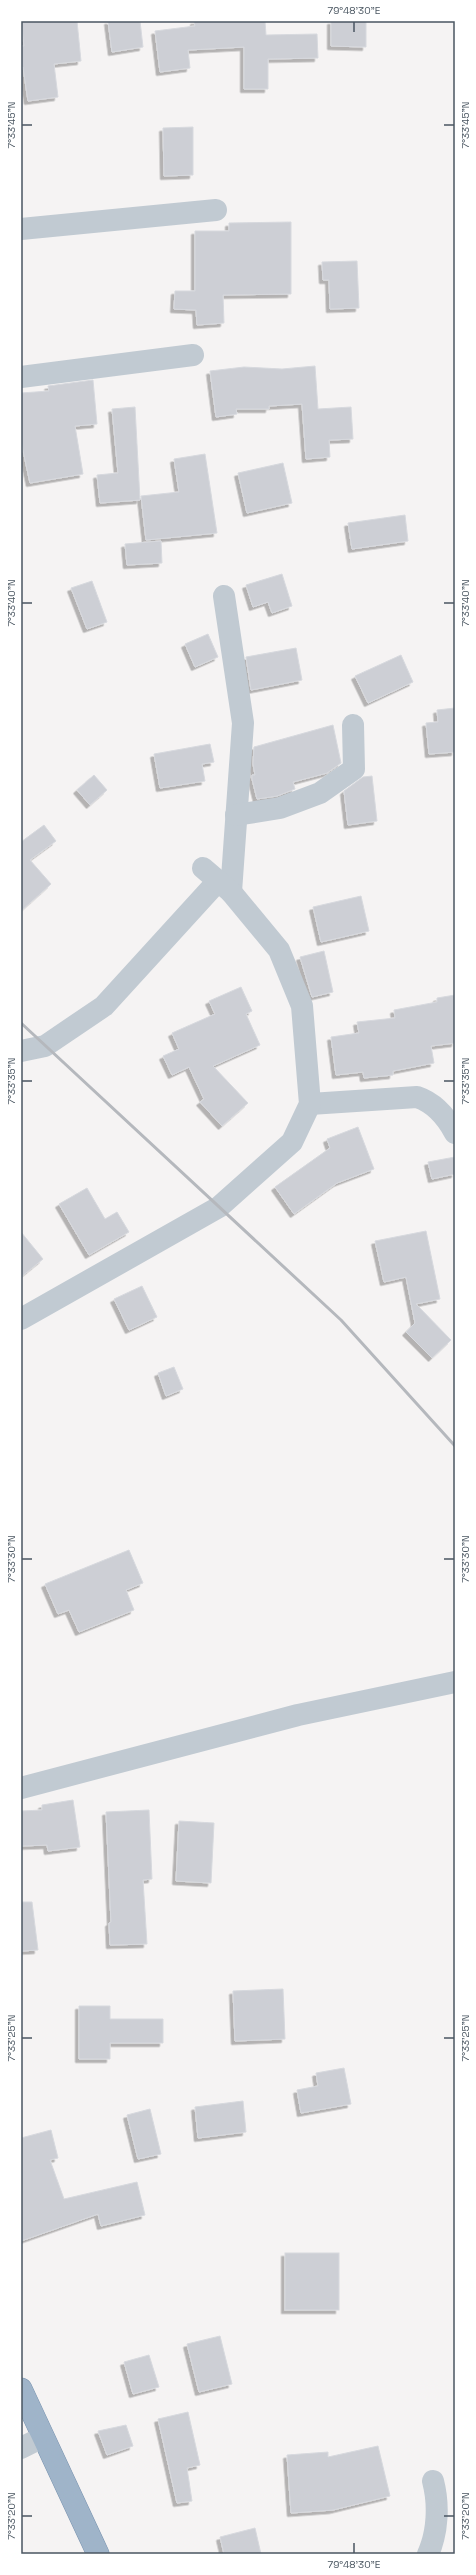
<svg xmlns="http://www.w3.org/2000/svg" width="476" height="2575" font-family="'Space Grotesk',sans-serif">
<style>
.building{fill:#cdcfd5;stroke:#d7d9de;filter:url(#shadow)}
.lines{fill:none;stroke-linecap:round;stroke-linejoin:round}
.trunk-casing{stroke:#7690ad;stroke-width:23}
.minor{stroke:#c1cad2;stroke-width:22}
.trunk{stroke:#9fb4c9;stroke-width:22}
.rail{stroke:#b5b8bd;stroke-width:3}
.ticks{fill:none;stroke:#4a5661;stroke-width:1.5}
.neatline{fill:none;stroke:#4a5661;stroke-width:1.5}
.ticks-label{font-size:10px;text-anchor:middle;fill:#4a5661}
</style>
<defs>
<filter id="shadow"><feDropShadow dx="-3.5" dy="3.5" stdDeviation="0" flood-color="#0004"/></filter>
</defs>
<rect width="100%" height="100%" fill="#f5f3f3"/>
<g class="building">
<path d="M 21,21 L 77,21 L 81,61 L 54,64 L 58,97 L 28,101 L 23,67 L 21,68 L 21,46 L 24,46 Z"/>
<path d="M 108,21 L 140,21 L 143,47 L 112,52 Z"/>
<path d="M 194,21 L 265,21 L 266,35 L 317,34 L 318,58 L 268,59 L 268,89 L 244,89 L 244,47 L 188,50 L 190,68 L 160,72 L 155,31 L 195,26 Z"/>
<path d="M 331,21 L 366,21 L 366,47 L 331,46 Z"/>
<path d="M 193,127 L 193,175 L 164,176 L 163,128 Z"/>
<path d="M 291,222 L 291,294 L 223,295 L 224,323 L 197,325 L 196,310 L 174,309 L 175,291 L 195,291 L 195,231 L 229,231 L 229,223 Z"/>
<path d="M 357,261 L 359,308 L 330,309 L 329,280 L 323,280 L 322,262 Z"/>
<path d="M 315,366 L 318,409 L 351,407 L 353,439 L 329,440 L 330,457 L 306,459 L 302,404 L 269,406 L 269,409 L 236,409 L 237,414 L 216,417 L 210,371 L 244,367 L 282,369 Z"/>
<path d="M 93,380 L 97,424 L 75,426 L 83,474 L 30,483 L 21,441 L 21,393 L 49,391 L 48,386 Z"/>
<path d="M 135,407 L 140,500 L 100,503 L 97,475 L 118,473 L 112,409 Z"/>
<path d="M 205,454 L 217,533 L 146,540 L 141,496 L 179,492 L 174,459 Z"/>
<path d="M 283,463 L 292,503 L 247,513 L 238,473 Z"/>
<path d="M 405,515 L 408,541 L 352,549 L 348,523 Z"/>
<path d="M 161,541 L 162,563 L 127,565 L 125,544 Z"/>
<path d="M 282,574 L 292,606 L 272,613 L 268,602 L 253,607 L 246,585 Z"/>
<path d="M 92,581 L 107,622 L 87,629 L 71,588 Z"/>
<path d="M 208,634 L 218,657 L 195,667 L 185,644 Z"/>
<path d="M 296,648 L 302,680 L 251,690 L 246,657 Z"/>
<path d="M 401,655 L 413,682 L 368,703 L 355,676 Z"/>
<path d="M 455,708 L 455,752 L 429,754 L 426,723 L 438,722 L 437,710 Z"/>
<path d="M 333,725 L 341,763 L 327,773 L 293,782 L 295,789 L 277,796 L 257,799 L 252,779 L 252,775 L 255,775 L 253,764 L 254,747 Z"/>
<path d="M 210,744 L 214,762 L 202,764 L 205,781 L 160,788 L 154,754 Z"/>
<path d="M 94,775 L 107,790 L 90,805 L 77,790 Z"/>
<path d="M 372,776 L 377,821 L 348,825 L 344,791 L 363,777 Z"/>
<path d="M 44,825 L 56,841 L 30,860 L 51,884 L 21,911 L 21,842 Z"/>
<path d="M 361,896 L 369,931 L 321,942 L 313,907 Z"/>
<path d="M 324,951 L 333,992 L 312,997 L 300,957 Z"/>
<path d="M 241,987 L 252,1011 L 246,1014 L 260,1045 L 213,1066 L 248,1103 L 222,1126 L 200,1102 L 204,1099 L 189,1067 L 172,1075 L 163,1056 L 179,1049 L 172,1033 L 215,1014 L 209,1001 Z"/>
<path d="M 455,995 L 455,1043 L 431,1046 L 434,1063 L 393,1071 L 393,1075 L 364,1078 L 363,1072 L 336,1075 L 331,1037 L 359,1033 L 357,1022 L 395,1018 L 394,1010 L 437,1002 L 437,998 Z"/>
<path d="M 358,1127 L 374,1169 L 337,1183 L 294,1214 L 275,1187 L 330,1148 L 327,1139 Z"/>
<path d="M 455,1157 L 455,1174 L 432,1179 L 428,1162 Z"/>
<path d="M 87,1188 L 105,1219 L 117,1212 L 129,1232 L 89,1255 L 59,1204 Z"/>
<path d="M 426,1231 L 440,1299 L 416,1304 L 451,1340 L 432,1358 L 406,1332 L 415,1323 L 406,1277 L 384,1282 L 375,1241 Z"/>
<path d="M 21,1232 L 43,1259 L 21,1277 Z"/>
<path d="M 142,1286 L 157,1317 L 129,1330 L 114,1299 Z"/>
<path d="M 174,1367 L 183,1389 L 166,1396 L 158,1373 Z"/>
<path d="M 129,1550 L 143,1583 L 126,1590 L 134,1610 L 79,1632 L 69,1610 L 58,1614 L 45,1584 Z"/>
<path d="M 73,1800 L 80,1847 L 48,1851 L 47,1845 L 21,1846 L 21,1811 L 42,1810 L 42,1805 Z"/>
<path d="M 149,1810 L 152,1879 L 143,1880 L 147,1944 L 110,1945 L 109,1923 L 111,1922 L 106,1812 Z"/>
<path d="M 179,1821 L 214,1823 L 211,1883 L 176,1881 Z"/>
<path d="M 21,1902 L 32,1902 L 38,1950 L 21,1951 Z"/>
<path d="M 283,1989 L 285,2039 L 235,2041 L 233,1991 Z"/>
<path d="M 79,2006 L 110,2006 L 110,2019 L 163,2019 L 163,2043 L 110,2043 L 110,2059 L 79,2059 Z"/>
<path d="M 344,2068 L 351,2104 L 301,2113 L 297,2090 L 318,2086 L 316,2073 Z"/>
<path d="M 243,2101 L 246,2132 L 198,2138 L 195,2107 Z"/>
<path d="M 150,2109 L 161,2154 L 138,2159 L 127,2115 Z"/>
<path d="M 51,2130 L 58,2158 L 50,2160 L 64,2199 L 137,2182 L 145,2215 L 101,2226 L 98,2214 L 21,2241 L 21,2138 Z"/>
<rect x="285" y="2253" width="54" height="57"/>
<path d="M 220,2336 L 232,2384 L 199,2392 L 187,2344 Z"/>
<path d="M 149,2355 L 159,2387 L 133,2394 L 124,2362 Z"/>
<path d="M 188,2412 L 200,2465 L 187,2468 L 192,2501 L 177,2503 L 158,2419 Z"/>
<path d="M 126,2425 L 133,2446 L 107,2455 L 98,2431 Z"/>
<path d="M 378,2446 L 390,2496 L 333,2510 L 291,2513 L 287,2455 L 328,2452 L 328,2457 Z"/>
<path d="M 255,2528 L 261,2554 L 224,2554 L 220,2537 Z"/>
</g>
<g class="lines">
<g class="trunk-casing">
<path id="trunk" d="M 21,2389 L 98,2554"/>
</g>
<g class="minor">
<path d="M 21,229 L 216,210"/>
<path d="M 21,377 L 193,355"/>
<path d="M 224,596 L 243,723 L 231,892"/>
<path d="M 236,815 L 280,808 L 320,793 L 354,769 L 353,725"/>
<path d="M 21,1051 L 45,1046 L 104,1006 L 218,881"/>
<path d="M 310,1104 L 417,1097 C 435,1103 446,1116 455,1133"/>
<path d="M 21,1319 L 219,1207 L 292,1142 L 310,1104 L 302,1006 L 279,950 L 231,892 L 203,868"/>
<path d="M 21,1788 L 298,1715 L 455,1682"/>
<path d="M 21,2448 L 43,2437"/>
<path d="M 428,2554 C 438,2532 439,2504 433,2481"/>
</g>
<use href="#trunk" class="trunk"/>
<path class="rail" d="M 21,1023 L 341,1320 L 455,1446"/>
</g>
<path class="ticks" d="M 354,22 L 354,32M 22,125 L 32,125M 444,125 L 454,125M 22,603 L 32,603M 444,603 L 454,603M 22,1081 L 32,1081M 444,1081 L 454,1081M 22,1559 L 32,1559M 444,1559 L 454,1559M 22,2038 L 32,2038M 444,2038 L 454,2038M 22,2516 L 32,2516M 444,2516 L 454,2516M 354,2543 L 354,2553"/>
<rect width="476" height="2575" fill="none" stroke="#ffffff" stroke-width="44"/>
<rect x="22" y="22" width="432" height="2531" class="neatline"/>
<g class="ticks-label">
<text x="354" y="14">79°48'30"E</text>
<text transform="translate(11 125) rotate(-90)" y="4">7°33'45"N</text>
<text transform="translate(465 125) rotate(-90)" y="4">7°33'45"N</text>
<text transform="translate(11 603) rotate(-90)" y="4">7°33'40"N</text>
<text transform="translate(465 603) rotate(-90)" y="4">7°33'40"N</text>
<text transform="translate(11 1081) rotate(-90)" y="4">7°33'35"N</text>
<text transform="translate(465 1081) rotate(-90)" y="4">7°33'35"N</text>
<text transform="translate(11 1559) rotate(-90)" y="4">7°33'30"N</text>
<text transform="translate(465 1559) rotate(-90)" y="4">7°33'30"N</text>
<text transform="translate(11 2038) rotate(-90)" y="4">7°33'25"N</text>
<text transform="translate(465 2038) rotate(-90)" y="4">7°33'25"N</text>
<text transform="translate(11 2516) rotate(-90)" y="4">7°33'20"N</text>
<text transform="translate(465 2516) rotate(-90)" y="4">7°33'20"N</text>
<text x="354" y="2568">79°48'30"E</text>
</g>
</svg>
